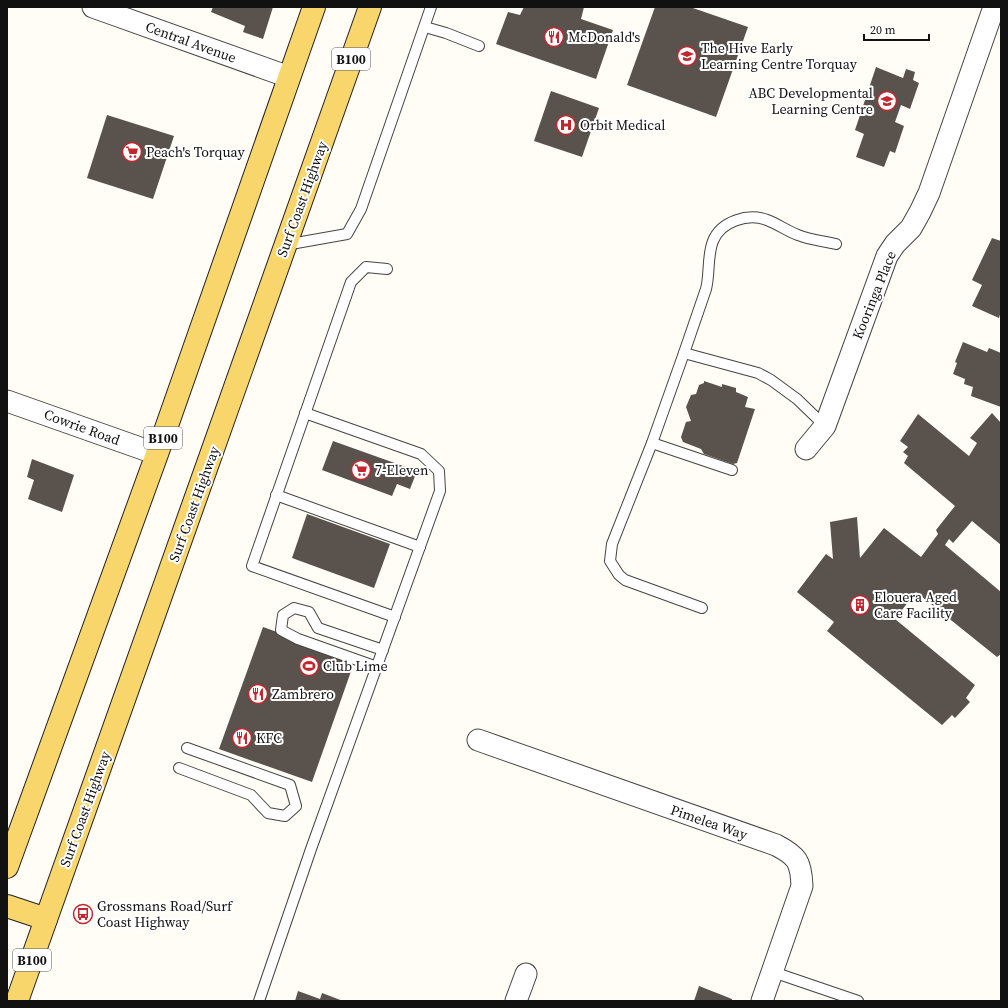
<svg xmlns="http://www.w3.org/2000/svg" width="1008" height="1008" font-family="'Source Serif 4',serif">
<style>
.building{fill:#5a524d}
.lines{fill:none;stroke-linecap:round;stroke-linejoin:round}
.service-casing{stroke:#444;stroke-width:12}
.minor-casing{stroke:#444;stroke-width:23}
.primary-casing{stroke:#222;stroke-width:24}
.service{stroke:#fff;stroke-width:10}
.minor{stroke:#fff;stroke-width:21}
.primary{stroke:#f9d66b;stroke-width:22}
.labels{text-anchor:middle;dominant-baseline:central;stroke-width:4;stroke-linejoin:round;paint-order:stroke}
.shield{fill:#fff;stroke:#585858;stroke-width:1}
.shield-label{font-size:13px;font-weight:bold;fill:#111}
.poi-label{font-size:14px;fill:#111;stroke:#fff;text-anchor:start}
.street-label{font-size:14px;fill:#111;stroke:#fff}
</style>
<rect width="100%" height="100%" fill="#fffdf5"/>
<g class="building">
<path d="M 213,7 L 273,7 L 263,39 L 243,32 L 245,26 L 211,12 Z"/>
<path d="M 524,7 L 584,7 L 581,19 L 613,30 L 596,79 L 496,44 L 508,12 L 520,15 Z"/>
<path d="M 655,7 L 690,7 L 748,27 L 716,117 L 627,85 Z"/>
<path d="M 876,67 L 903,78 L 906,69 L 915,72 L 913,80 L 919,83 L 910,109 L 901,105 L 895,122 L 904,126 L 895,153 L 890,151 L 884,167 L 856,157 L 864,134 L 855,130 Z"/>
<path d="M 551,91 L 599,108 L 582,157 L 534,141 Z"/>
<path d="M 107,115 L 174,136 L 153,199 L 87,178 Z"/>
<path d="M 992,238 L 1001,241 L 1001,311 L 999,318 L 972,306 L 982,285 L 972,280 Z"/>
<path d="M 963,342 L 987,352 L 989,348 L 1001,353 L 1001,407 L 971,396 L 973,387 L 964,384 L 965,379 L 953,374 L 957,363 L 955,362 Z"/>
<path d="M 704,381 L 722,387 L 722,384 L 736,388 L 736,392 L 748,397 L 745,407 L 755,409 L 737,463 L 733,464 L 704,454 L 701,449 L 683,442 L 681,437 L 686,422 L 691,421 L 686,407 L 691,395 L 696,394 L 699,385 L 704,383 Z"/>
<path d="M 992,413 L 1001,423 L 1001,545 L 972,521 L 953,543 L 949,539 L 945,545 L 1001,592 L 1001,654 L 997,657 L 916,592 L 895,619 L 975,685 L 966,698 L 970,702 L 955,718 L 952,715 L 942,725 L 827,631 L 834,622 L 797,592 L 826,554 L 833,559 L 830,522 L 857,517 L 860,558 L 884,528 L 921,557 L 938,534 L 936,530 L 955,506 L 904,463 L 908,456 L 903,452 L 908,447 L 900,441 L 918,414 L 969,456 L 977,443 L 970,438 Z"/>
<path d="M 333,441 L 417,471 L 410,489 L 397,484 L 392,496 L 322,470 Z"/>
<path d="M 32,459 L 74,475 L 62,512 L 28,499 L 34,480 L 27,477 Z"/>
<path d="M 307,514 L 390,544 L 374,588 L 292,558 Z"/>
<path d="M 263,627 L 355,660 L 312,782 L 219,749 Z"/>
<path d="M 699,986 L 732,999 L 732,1001 L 694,1001 Z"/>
<path d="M 298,991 L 320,999 L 322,993 L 343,1001 L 295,1001 Z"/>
</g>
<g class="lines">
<g class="service-casing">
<g id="service">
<path d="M 425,27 L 446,33 L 479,46"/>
<path d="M 285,245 L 347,234 L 361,209 L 431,7"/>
<path d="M 387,269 L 366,267 L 351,282 L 252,566 L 395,617"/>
<path d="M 684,353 L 706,289 C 710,274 707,256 713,241 C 721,221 748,213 767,220 C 778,224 787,231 798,235 C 810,240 824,241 836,244"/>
<path d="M 652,443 L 732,470"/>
<path d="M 276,495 L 420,547"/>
<path d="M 702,608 L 625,580 L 619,575 L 610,561 L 612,544 L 652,443 L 684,353 L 758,373 L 771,380 L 797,399 L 825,426"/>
<path d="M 377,667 L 298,639 L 281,630 L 283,615 L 294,608 L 309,612 L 318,628 L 383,650"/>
<path d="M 179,768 L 251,795 L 268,813 L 285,816 L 296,806 L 290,785 L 187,748"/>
<path d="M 773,972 L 858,1001"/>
<path d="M 259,1001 L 311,849 L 440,491 L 439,471 L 421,454 L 305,413"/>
</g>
</g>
<g class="minor-casing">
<g id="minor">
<path d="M 93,7 L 289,77"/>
<path d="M 7,401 L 157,454"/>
<path d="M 806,449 L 825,426 L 887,256 L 895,244 L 911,228 L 920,212 L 929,193 L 994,7"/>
<path d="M 478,740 L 776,845 C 797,856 801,861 802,886 L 762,1001"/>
<path d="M 516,1001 L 526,974"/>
</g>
</g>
<g class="primary-casing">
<g id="primary">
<path d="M 7,867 L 157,454 L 314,7"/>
<path d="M 7,906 L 46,919"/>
<path d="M 17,1001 L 370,7"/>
</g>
</g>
<use href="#service" class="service"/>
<use href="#minor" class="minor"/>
<use href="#primary" class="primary"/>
</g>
<defs>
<g id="restaurant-ring" transform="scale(1)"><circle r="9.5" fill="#fff" stroke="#c4262e" stroke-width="1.5"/><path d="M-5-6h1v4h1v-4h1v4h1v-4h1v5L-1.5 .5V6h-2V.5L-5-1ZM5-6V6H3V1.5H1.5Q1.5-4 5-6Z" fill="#c4262e"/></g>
<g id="school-ring" transform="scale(1)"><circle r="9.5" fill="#fff" stroke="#c4262e" stroke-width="1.5"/><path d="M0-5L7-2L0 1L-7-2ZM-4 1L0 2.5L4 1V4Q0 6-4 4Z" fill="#c4262e"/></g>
<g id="hospital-ring" transform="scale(1)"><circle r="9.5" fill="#fff" stroke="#c4262e" stroke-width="1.5"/><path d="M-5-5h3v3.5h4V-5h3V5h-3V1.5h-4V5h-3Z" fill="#c4262e"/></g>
<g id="supermarket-ring" transform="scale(1)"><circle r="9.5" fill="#fff" stroke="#c4262e" stroke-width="1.5"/><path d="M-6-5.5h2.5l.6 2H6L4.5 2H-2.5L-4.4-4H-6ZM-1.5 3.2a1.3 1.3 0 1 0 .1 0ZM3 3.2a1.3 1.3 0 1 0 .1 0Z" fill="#c4262e"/></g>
<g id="building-ring" transform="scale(1)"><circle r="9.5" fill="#fff" stroke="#c4262e" stroke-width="1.5"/><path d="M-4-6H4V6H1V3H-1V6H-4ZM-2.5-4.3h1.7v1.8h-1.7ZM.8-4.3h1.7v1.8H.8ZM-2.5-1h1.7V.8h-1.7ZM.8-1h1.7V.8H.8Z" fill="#c4262e"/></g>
<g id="stadium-ring" transform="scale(1)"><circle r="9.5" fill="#fff" stroke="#c4262e" stroke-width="1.5"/><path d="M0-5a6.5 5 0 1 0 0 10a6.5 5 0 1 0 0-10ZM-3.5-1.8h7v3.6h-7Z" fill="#c4262e"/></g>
<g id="bus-ring" transform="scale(1)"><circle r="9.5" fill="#fff" stroke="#c4262e" stroke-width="1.5"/><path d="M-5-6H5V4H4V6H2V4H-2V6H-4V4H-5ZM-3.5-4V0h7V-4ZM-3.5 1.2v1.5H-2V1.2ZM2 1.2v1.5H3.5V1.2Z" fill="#c4262e"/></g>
</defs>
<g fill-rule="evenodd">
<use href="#restaurant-ring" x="554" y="37"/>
<use href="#school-ring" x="687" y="56"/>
<use href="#school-ring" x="887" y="101"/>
<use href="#hospital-ring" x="566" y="125"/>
<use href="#supermarket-ring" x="132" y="152"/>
<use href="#supermarket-ring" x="361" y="470"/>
<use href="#building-ring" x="860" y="605"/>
<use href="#stadium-ring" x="309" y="666"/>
<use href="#restaurant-ring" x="258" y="694"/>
<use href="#restaurant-ring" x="242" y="738"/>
<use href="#bus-ring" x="83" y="914"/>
</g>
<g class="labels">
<g class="shield">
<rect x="332" y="48" width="38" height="22" rx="3"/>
<rect x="144" y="427" width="38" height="22" rx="3"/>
<rect x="13" y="949" width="38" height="22" rx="3"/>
</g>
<g class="shield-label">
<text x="351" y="59">B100</text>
<text x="163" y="438">B100</text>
<text x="32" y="960">B100</text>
</g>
<g class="poi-label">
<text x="568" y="37">McDonald's</text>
<text x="701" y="48">The Hive Early<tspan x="701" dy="16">Learning Centre Torquay</tspan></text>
<text x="873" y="93" text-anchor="end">ABC Developmental<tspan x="873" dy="16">Learning Centre</tspan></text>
<text x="580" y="125">Orbit Medical</text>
<text x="146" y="152">Peach's Torquay</text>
<text x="375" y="470">7-Eleven</text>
<text x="874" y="597">Elouera Aged<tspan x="874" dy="16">Care Facility</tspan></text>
<text x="323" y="666">Club Lime</text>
<text x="272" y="694">Zambrero</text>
<text x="256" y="738">KFC</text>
<text x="97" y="906">Grossmans Road/Surf<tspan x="97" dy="16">Coast Highway</tspan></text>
</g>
<g class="street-label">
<text transform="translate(191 42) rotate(20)">Central Avenue</text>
<text transform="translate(302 199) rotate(-70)">Surf Coast Highway</text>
<text transform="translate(874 295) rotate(-68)">Kooringa Place</text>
<text transform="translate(82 427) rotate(20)">Cowrie Road</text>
<text transform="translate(194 504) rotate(-70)">Surf Coast Highway</text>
<text transform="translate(85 809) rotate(-70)">Surf Coast Highway</text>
<text transform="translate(709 822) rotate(19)">Pimelea Way</text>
</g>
</g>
<rect width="1008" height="1008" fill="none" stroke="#111111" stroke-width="16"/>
<path d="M864 34v6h65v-6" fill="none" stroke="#111111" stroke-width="2"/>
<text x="870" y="34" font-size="12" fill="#111111" stroke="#ffffff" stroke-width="3" paint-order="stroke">20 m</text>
</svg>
